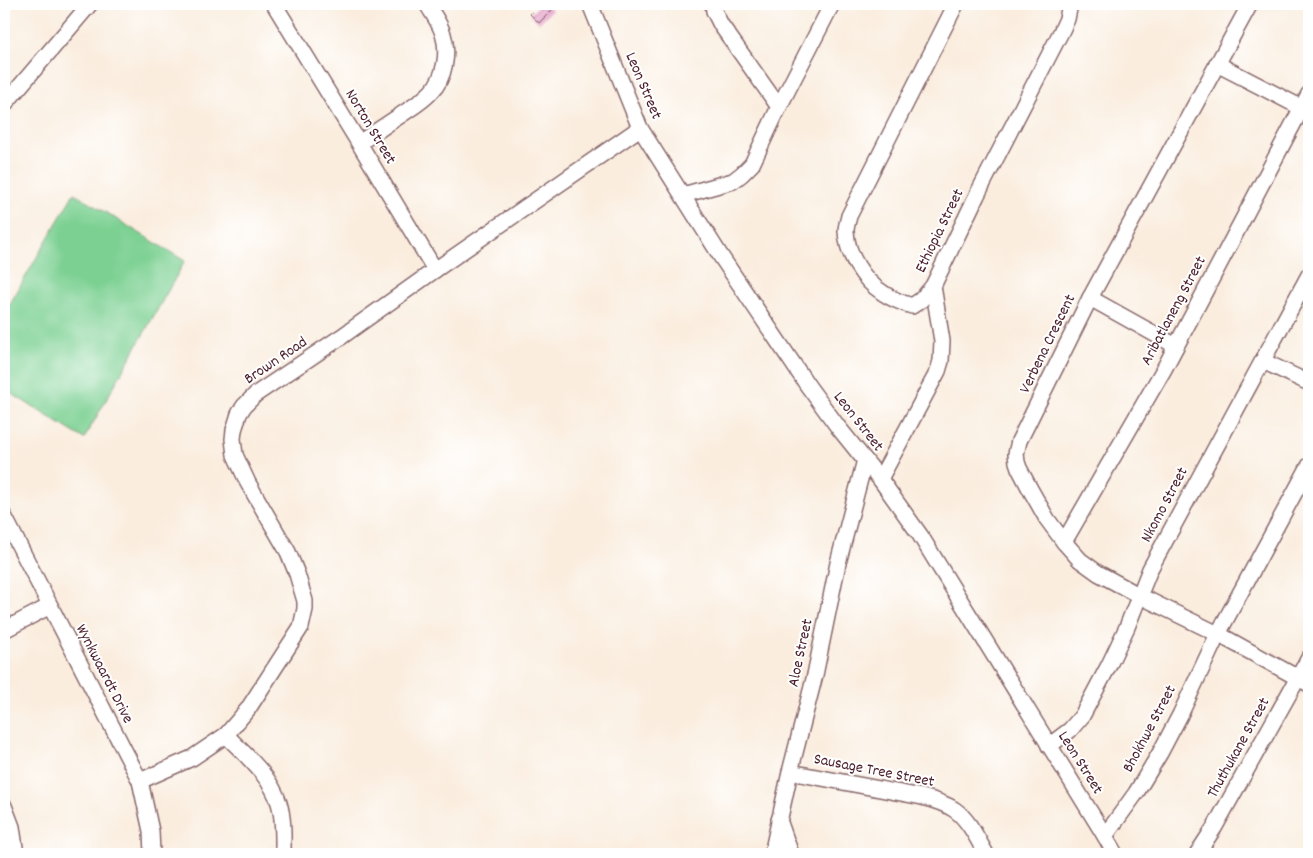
<svg xmlns="http://www.w3.org/2000/svg" width="1313" height="858" font-family="Dekko,sans-serif">
<style>
.pitch{fill:#7cd092;stroke:#63785e}
.building{fill:url(#building-hatch)}
.lines{fill:none;stroke-linecap:round;stroke-linejoin:round}
.minor-casing{stroke:#88676a;stroke-width:18}
.minor{stroke:#fff;stroke-width:15}
.labels{text-anchor:middle;dominant-baseline:central;stroke-width:4;stroke-linejoin:round;paint-order:stroke}
.street-label{font-size:16px;fill:#4a1f2b;stroke:#fff}
</style>
<defs>
<pattern id="building-hatch" width="6" height="6" patternUnits="userSpaceOnUse" patternTransform="scale(1.25)"><rect width="6" height="6" fill="#e89cc8"/><path d="M-1 1l2-2M0 6l6-6M5 7l2-2" fill="none" stroke="#be7fa3"/></pattern>
</defs>
<rect width="100%" height="100%" fill="#fff"/>
<filter id="ink" filterUnits="userSpaceOnUse"><feTurbulence type="fractalNoise" baseFrequency=".02" numOctaves="2"/><feDisplacementMap in="SourceGraphic" scale="10" xChannelSelector="R" yChannelSelector="G"/><feConvolveMatrix kernelMatrix="1 2 1 2 8 2 1 2 1" color-interpolation-filters="sRGB"/></filter>
<filter id="wash" filterUnits="userSpaceOnUse"><feTurbulence type="fractalNoise" baseFrequency=".0096" numOctaves="4" result="noise"/><feDisplacementMap in="SourceGraphic" scale="20" xChannelSelector="R" yChannelSelector="G"/><feGaussianBlur stdDeviation="1.12" result="paint"/><feColorMatrix in="noise" values="0 0 0 0 0 0 0 0 0 0 0 0 0 0 0 0 0 1.4 0 .05"/><feComposite in="paint" operator="in"/></filter>
<g filter="url(#wash)">
<rect width="100%" height="100%" fill="#faedde"/>
<path class="pitch" d="M 74,193 L 185,261 L 84,439 L 4,389 L 4,314 Z"/>
<g id="blocks">
<path class="building" d="M 540,4 L 547,4 L 552,10 L 539,23 L 530,14 Z"/>
</g>
</g>
<g filter="url(#ink)">
<use href="#blocks" fill-opacity="0" stroke="#88676a" stroke-width="1"/>
<g class="lines">
<g class="minor-casing">
<g id="minor">
<path d="M 274,4 L 359,143 L 435,270"/>
<path d="M 590,4 L 640,128 L 720,255 L 808,386 L 838,427 L 880,479 L 920,535 L 1105,836 L 1115,854"/>
<path d="M 713,4 L 714,11 L 721,25 L 779,107"/>
<path d="M 956,4 L 849,216 C 848,221 846,226 846,231 C 847,255 863,280 883,293 C 892,299 902,303 912,306 L 921,300 L 933,286 L 977,195 L 1061,32 L 1067,19 L 1070,4"/>
<path d="M 1250,4 L 1090,298 L 1024,431 L 1019,441 L 1016,454 L 1017,462 L 1019,468 L 1030,489 L 1047,519 L 1064,542 L 1080,560 L 1098,573 L 1140,596 L 1218,634 L 1309,684"/>
<path d="M 1217,64 L 1302,108"/>
<path d="M 4,105 L 90,4"/>
<path d="M 359,143 C 373,134 387,124 401,115 C 411,108 423,101 431,92 C 445,78 449,52 443,34 C 440,23 432,13 427,4"/>
<path d="M 683,195 L 733,181 L 742,174 L 752,164 L 779,107 L 832,4"/>
<path d="M 1090,298 L 1176,346"/>
<path d="M 1263,361 L 1309,383"/>
<path d="M 880,479 L 914,416 L 938,371 L 941,361 L 942,341 L 933,286"/>
<path d="M 4,516 L 140,781 L 151,831 L 152,854"/>
<path d="M 1064,542 L 1164,369 L 1309,94"/>
<path d="M 4,630 L 50,606"/>
<path d="M 226,735 C 246,756 270,775 279,803 C 284,819 283,838 283,854"/>
<path d="M 1049,746 L 1070,730 L 1082,716 L 1109,665 L 1127,627 L 1150,569 L 1309,275"/>
<path d="M 790,772 L 922,797 C 934,800 945,803 955,810 C 969,820 978,840 986,854"/>
<path d="M 140,781 L 192,758 L 226,735 L 248,709 L 301,627 L 305,609 L 305,601 L 297,574 L 288,552 L 248,483 L 235,455 L 233,439 L 234,430 L 239,414 L 244,406 L 256,394 L 341,337 L 435,270 L 640,128"/>
<path d="M 4,806 L 12,827 L 16,854"/>
<path d="M 779,820 L 791,854"/>
<path d="M 1105,836 L 1136,793 L 1160,753 L 1180,715 L 1218,634 L 1309,466"/>
<path d="M 772,854 L 790,772 L 815,675 L 838,563 L 865,460"/>
<path d="M 1197,854 L 1214,828 L 1309,658"/>
</g>
</g>
<use href="#minor" class="minor"/>
</g>
</g>
<g class="labels">
<g class="street-label">
<text transform="translate(643 86) rotate(67)">Leon Street</text>
<text transform="translate(370 127) rotate(59)">Norton Street</text>
<text transform="translate(940 231) rotate(-64)">Ethiopia Street</text>
<text transform="translate(1174 311) rotate(-62)">Aribatlaneng Street</text>
<text transform="translate(1048 344) rotate(-64)">Verbena Crescent</text>
<text transform="translate(276 361) rotate(-34)">Brown Road</text>
<text transform="translate(858 422) rotate(52)">Leon Street</text>
<text transform="translate(1165 505) rotate(-62)">Nkomo Street</text>
<text transform="translate(801 653) rotate(-78)">Aloe Street</text>
<text transform="translate(104 674) rotate(63)">Wynkwaardt Drive</text>
<text transform="translate(1150 729) rotate(-62)">Bhokhwe Street</text>
<text transform="translate(1239 748) rotate(-61)">Thuthukane Street</text>
<text transform="translate(1080 763) rotate(58)">Leon Street</text>
<text transform="translate(874 771) rotate(11)">Sausage Tree Street</text>
</g>
</g>
<rect width="1313" height="858" fill="none" stroke="#fff" stroke-width="20"/>
</svg>
